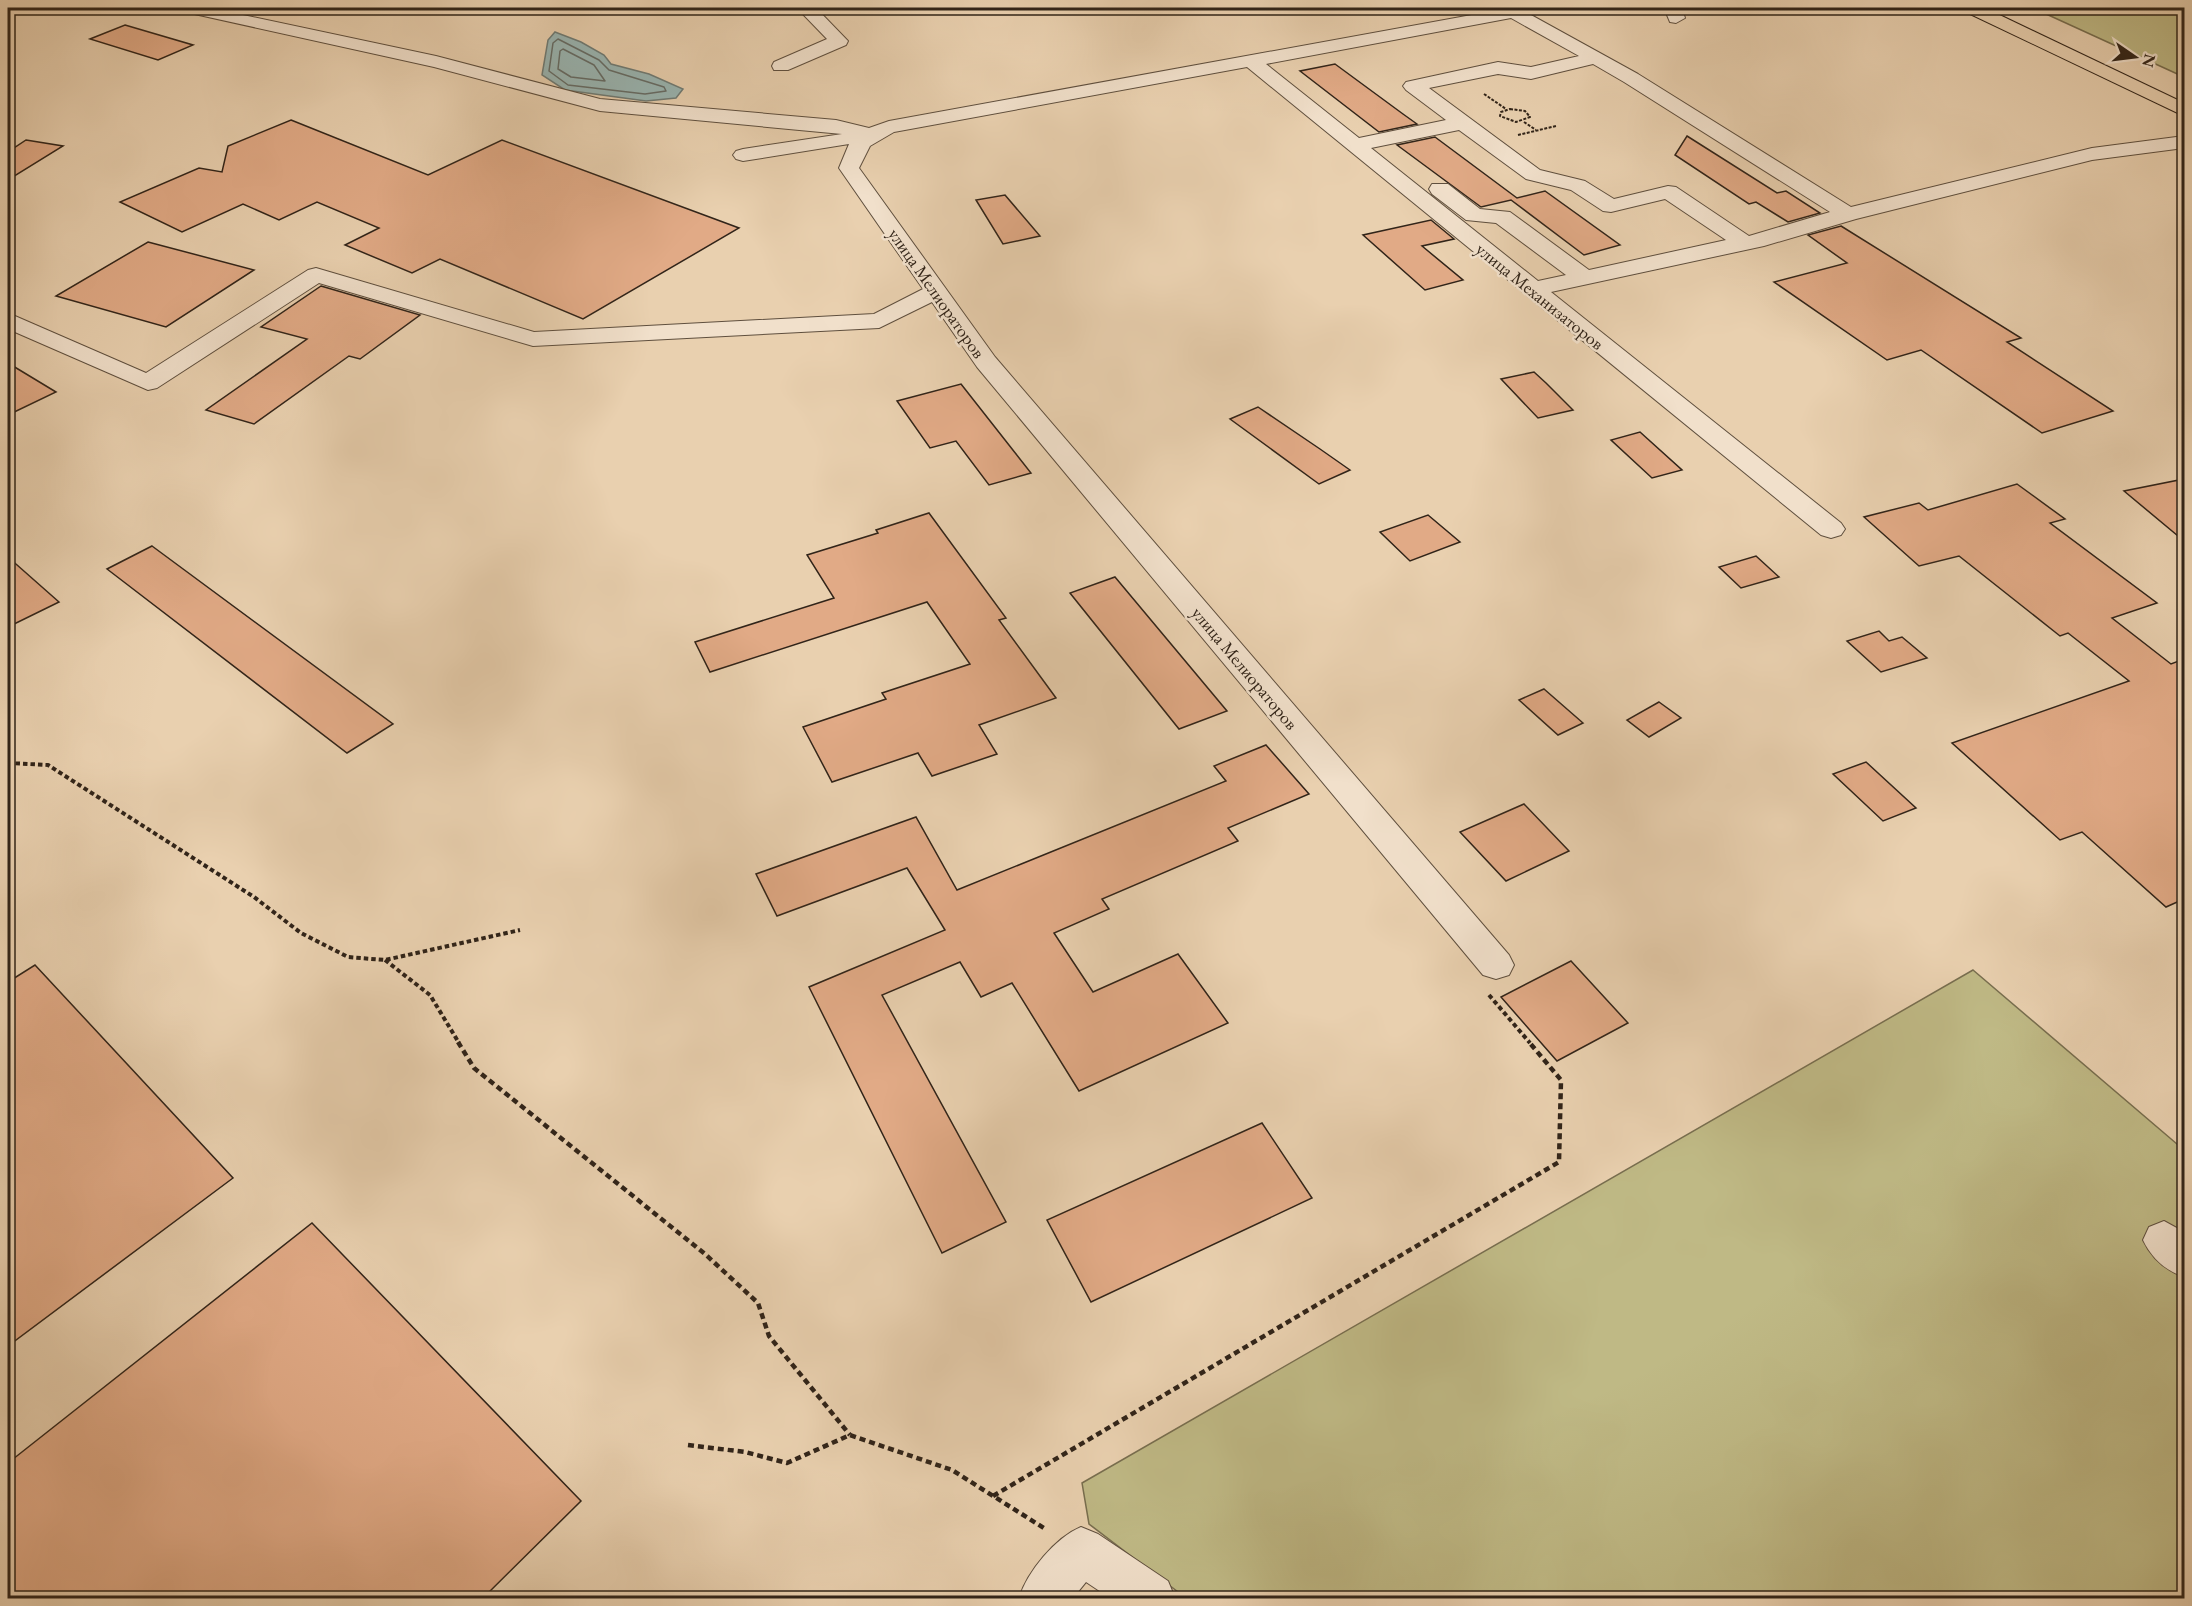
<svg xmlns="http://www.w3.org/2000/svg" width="2192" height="1606" font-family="'EB Garamond',serif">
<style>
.green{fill:#bfb985;stroke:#786e4f;stroke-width:1.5}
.water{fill:#99b5b2;stroke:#6f7b75;stroke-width:1.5}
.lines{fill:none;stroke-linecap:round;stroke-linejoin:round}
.shore{stroke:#656c66;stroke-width:1.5}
.building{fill:#e1aa86;stroke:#312419;stroke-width:1.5}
.minor-casing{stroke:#5f4f3e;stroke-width:2}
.major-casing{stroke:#312419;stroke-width:2}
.path-far2{stroke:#312419;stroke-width:2;stroke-dasharray:3 1.5;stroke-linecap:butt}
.path-far1{stroke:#312419;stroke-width:4;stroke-dasharray:4.5 3;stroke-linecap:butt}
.path{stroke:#312419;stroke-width:4.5;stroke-dasharray:6 4;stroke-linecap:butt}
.minor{fill:#f1e0cb;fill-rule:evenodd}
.major{fill:#e9d0af;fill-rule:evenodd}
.labels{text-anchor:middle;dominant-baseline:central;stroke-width:5;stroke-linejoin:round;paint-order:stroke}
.far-street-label{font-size:18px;fill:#312419;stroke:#f1e0cb}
</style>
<rect width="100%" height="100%" fill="#e9d0af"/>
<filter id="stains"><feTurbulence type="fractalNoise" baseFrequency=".00333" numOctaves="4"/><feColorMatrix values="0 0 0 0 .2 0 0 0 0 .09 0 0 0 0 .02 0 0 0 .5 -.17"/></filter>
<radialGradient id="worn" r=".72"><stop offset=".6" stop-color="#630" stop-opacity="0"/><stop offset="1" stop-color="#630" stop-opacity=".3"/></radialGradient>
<g class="green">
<path d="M 2033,8 L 2184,8 L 2184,77 Z"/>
<path d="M 1973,970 L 2184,1150 L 2184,1598 L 1186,1598 L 1089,1524 L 1082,1483 Z"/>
</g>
<path class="water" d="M 555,32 L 581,42 L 604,55 L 611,64 L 649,74 L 683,89 L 676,98 L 646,101 L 565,90 L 542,75 L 548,40 Z"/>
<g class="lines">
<g class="shore">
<path d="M 558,39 L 599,60 L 609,70 L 664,87 L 666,91 L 645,94 L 568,85 L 549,71 L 553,43 Z"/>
<path d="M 563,49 L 594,65 L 605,81 L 571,77 L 558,69 L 560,51 Z"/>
</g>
</g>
<g class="building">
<path d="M 125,25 L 193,45 L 158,60 L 90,39 Z"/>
<path d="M 1335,64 L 1403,114 L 1417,124 L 1379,132 L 1300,71 Z"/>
<path d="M 291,120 L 428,175 L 502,140 L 739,228 L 583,319 L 440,259 L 412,273 L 345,245 L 379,228 L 317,202 L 279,220 L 243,204 L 182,232 L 120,202 L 199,168 L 222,172 L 228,146 Z"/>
<path d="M 1687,136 L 1777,193 L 1786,191 L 1820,213 L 1788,222 L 1756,202 L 1749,204 L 1675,155 Z"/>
<path d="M 1435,137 L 1517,198 L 1545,191 L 1620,245 L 1584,255 L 1511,200 L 1481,207 L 1397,145 Z"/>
<path d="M 26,140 L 63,146 L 8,180 L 8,152 Z"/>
<path d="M 1005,195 L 1040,236 L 1003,244 L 976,200 Z"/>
<path d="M 1431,220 L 1454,239 L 1422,246 L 1463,280 L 1425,290 L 1363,235 Z"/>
<path d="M 1841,226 L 2021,338 L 2007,342 L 2113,411 L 2042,433 L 1921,350 L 1887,360 L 1774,282 L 1847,263 L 1808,235 Z"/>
<path d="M 148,242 L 254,270 L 166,327 L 56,296 Z"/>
<path d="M 321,286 L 420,315 L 360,359 L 349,356 L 254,424 L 206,410 L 307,339 L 261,327 Z"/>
<path d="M 8,363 L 56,392 L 8,415 Z"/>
<path d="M 1534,372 L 1546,383 L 1573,410 L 1538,418 L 1501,379 Z"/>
<path d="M 961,384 L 1031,473 L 989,485 L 956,441 L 930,448 L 897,401 Z"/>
<path d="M 1258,407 L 1320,449 L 1350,470 L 1319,484 L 1230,419 Z"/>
<path d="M 1640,432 L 1682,470 L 1652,478 L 1611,440 Z"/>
<path d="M 2184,479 L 2184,541 L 2124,491 Z"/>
<path d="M 2017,484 L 2065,519 L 2050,523 L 2157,603 L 2112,618 L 2171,664 L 2184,659 L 2184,899 L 2166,907 L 2082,832 L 2060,840 L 1952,743 L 2129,681 L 2068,633 L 2060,636 L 1959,556 L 1919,566 L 1864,517 L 1919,503 L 1928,510 Z"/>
<path d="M 929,513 L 1006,618 L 999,620 L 1056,698 L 979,725 L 997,754 L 932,776 L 918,753 L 832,782 L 803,727 L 886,699 L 882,693 L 970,664 L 927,602 L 710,672 L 695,642 L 834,598 L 807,555 L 878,533 L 876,530 Z"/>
<path d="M 1428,515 L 1460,542 L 1410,561 L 1380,532 Z"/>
<path d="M 152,546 L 393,724 L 347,753 L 107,569 Z"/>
<path d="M 1756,556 L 1779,577 L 1741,588 L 1719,567 Z"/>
<path d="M 8,557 L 59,602 L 8,627 Z"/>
<path d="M 1115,577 L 1227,711 L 1179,729 L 1070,593 Z"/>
<path d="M 1879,631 L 1889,641 L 1902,637 L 1927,658 L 1881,672 L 1847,641 Z"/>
<path d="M 1544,689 L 1583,723 L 1558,735 L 1519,700 Z"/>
<path d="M 1659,702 L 1681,718 L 1649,737 L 1627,720 Z"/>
<path d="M 1266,745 L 1309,794 L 1228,828 L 1238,841 L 1102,899 L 1109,909 L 1054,933 L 1093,992 L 1178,954 L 1228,1023 L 1079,1091 L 1012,983 L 981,997 L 960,962 L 882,995 L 1006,1222 L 942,1253 L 809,987 L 945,930 L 907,868 L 777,916 L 756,874 L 916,817 L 957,890 L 1226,781 L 1214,766 Z"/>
<path d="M 1866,762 L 1916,808 L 1883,821 L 1833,774 Z"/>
<path d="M 1524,804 L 1569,851 L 1506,881 L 1460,832 Z"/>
<path d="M 1571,961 L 1628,1023 L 1557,1061 L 1501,997 Z"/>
<path d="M 35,965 L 233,1178 L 8,1346 L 8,982 Z"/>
<path d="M 1262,1123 L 1312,1198 L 1091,1302 L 1047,1220 Z"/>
<path d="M 312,1223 L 581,1501 L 482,1599 L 8,1599 L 8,1463 Z"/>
</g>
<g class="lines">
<g class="minor-casing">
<g id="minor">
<path d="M 181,8 L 210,8 L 436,56 L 600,99 L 836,120 L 869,128 L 889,121 L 1510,8 L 1548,8 L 1545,12 L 1531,15 L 1638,74 L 1851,207 L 2092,148 L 2184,136 L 2184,148 L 2092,160 L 1856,219 L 1764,246 L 1551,292 L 1841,523 L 1845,529 L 1841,535 L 1831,538 L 1821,535 L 1247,67 L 894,132 L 870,146 L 859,168 L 995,357 L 1509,955 L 1514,965 L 1509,975 L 1496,979 L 1483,975 L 977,367 L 932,302 L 879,328 L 533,346 L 319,283 L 157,388 L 148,390 L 8,329 L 8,313 L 146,373 L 308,270 L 316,268 L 534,332 L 874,314 L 923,289 L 839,168 L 849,144 L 743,161 L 736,159 L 733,155 L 736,151 L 743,149 L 842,134 L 600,111 L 434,67 L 190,13 ZM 1511,18 L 1579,56 L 1531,67 L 1498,62 L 1406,82 L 1403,86 L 1406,90 L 1446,120 L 1359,138 L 1266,64 ZM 1593,64 L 1624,82 L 1830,212 L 1749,236 L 1676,187 L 1668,186 L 1614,199 L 1585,181 L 1540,170 L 1429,88 L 1498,74 L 1531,79 ZM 1459,130 L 1526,179 L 1571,190 L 1603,211 L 1611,212 L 1665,199 L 1726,240 L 1589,270 L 1510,212 L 1480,209 L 1448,184 L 1432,184 L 1429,189 L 1432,194 L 1466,220 L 1496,223 L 1566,275 L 1538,281 L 1371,148 Z"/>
<path d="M 797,8 L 816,8 L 848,41 L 846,45 L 788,70 L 774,70 L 772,66 L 774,62 L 827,39 Z"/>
<path d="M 1664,8 L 1682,8 L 1685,18 L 1676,23 L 1670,22 Z"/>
<path d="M 2164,1221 L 2184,1232 L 2184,1277 C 2165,1270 2152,1259 2143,1240 L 2149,1227 Z"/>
<path d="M 1081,1527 L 1098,1534 L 1168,1581 L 1175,1598 L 1110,1598 L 1086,1582 L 1073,1598 L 1019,1598 C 1028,1571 1055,1538 1081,1527 Z"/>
</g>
</g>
<g class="major-casing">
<path id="major" d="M 1963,8 L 1985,8 L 2184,103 L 2184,116 L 1966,12 Z"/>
</g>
<g class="path-far2">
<path d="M 1484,94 L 1506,109"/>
<path d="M 1510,109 L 1525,111 L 1530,117 L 1516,122 L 1500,116 L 1501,112 Z"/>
<path d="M 1524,122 L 1536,130"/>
<path d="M 1518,135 L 1556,126"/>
</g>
<g class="path-far1">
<path d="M 8,763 L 48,765 L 254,897 L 301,933 L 348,957 L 385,960 L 520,930"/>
<path d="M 385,960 L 430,995 L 459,1043"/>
<path d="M 1489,995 L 1530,1043"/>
</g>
<g class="path">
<path d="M 458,1042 L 474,1068 L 705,1254 L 758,1303 L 769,1336 L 850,1435"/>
<path d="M 688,1445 L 745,1452 L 787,1463 L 850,1435 L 952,1470 L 1047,1530"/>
<path d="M 993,1496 L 1559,1162 L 1561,1080 L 1529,1042"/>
</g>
<use href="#minor" class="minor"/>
<use href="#major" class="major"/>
</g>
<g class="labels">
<g class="far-street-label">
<text transform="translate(937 293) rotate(55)">улица Мелиораторов</text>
<text transform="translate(1540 296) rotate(39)">улица Механизаторов</text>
<text transform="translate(1245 668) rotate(50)">улица Мелиораторов</text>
</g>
</g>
<rect width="2192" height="1606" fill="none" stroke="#e9d0af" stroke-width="30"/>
<rect x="9" y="9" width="2174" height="1588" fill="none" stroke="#312419" stroke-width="3"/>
<rect x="15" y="15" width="2162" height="1576" fill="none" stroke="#312419" stroke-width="1.5"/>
<g transform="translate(2135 57) rotate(104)" stroke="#f1e0cb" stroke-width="4.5" paint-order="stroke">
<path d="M0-4.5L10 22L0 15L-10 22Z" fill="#312419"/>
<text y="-9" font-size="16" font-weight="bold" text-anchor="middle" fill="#312419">N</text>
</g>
<rect width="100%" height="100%" filter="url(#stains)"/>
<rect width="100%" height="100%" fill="url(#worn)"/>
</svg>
